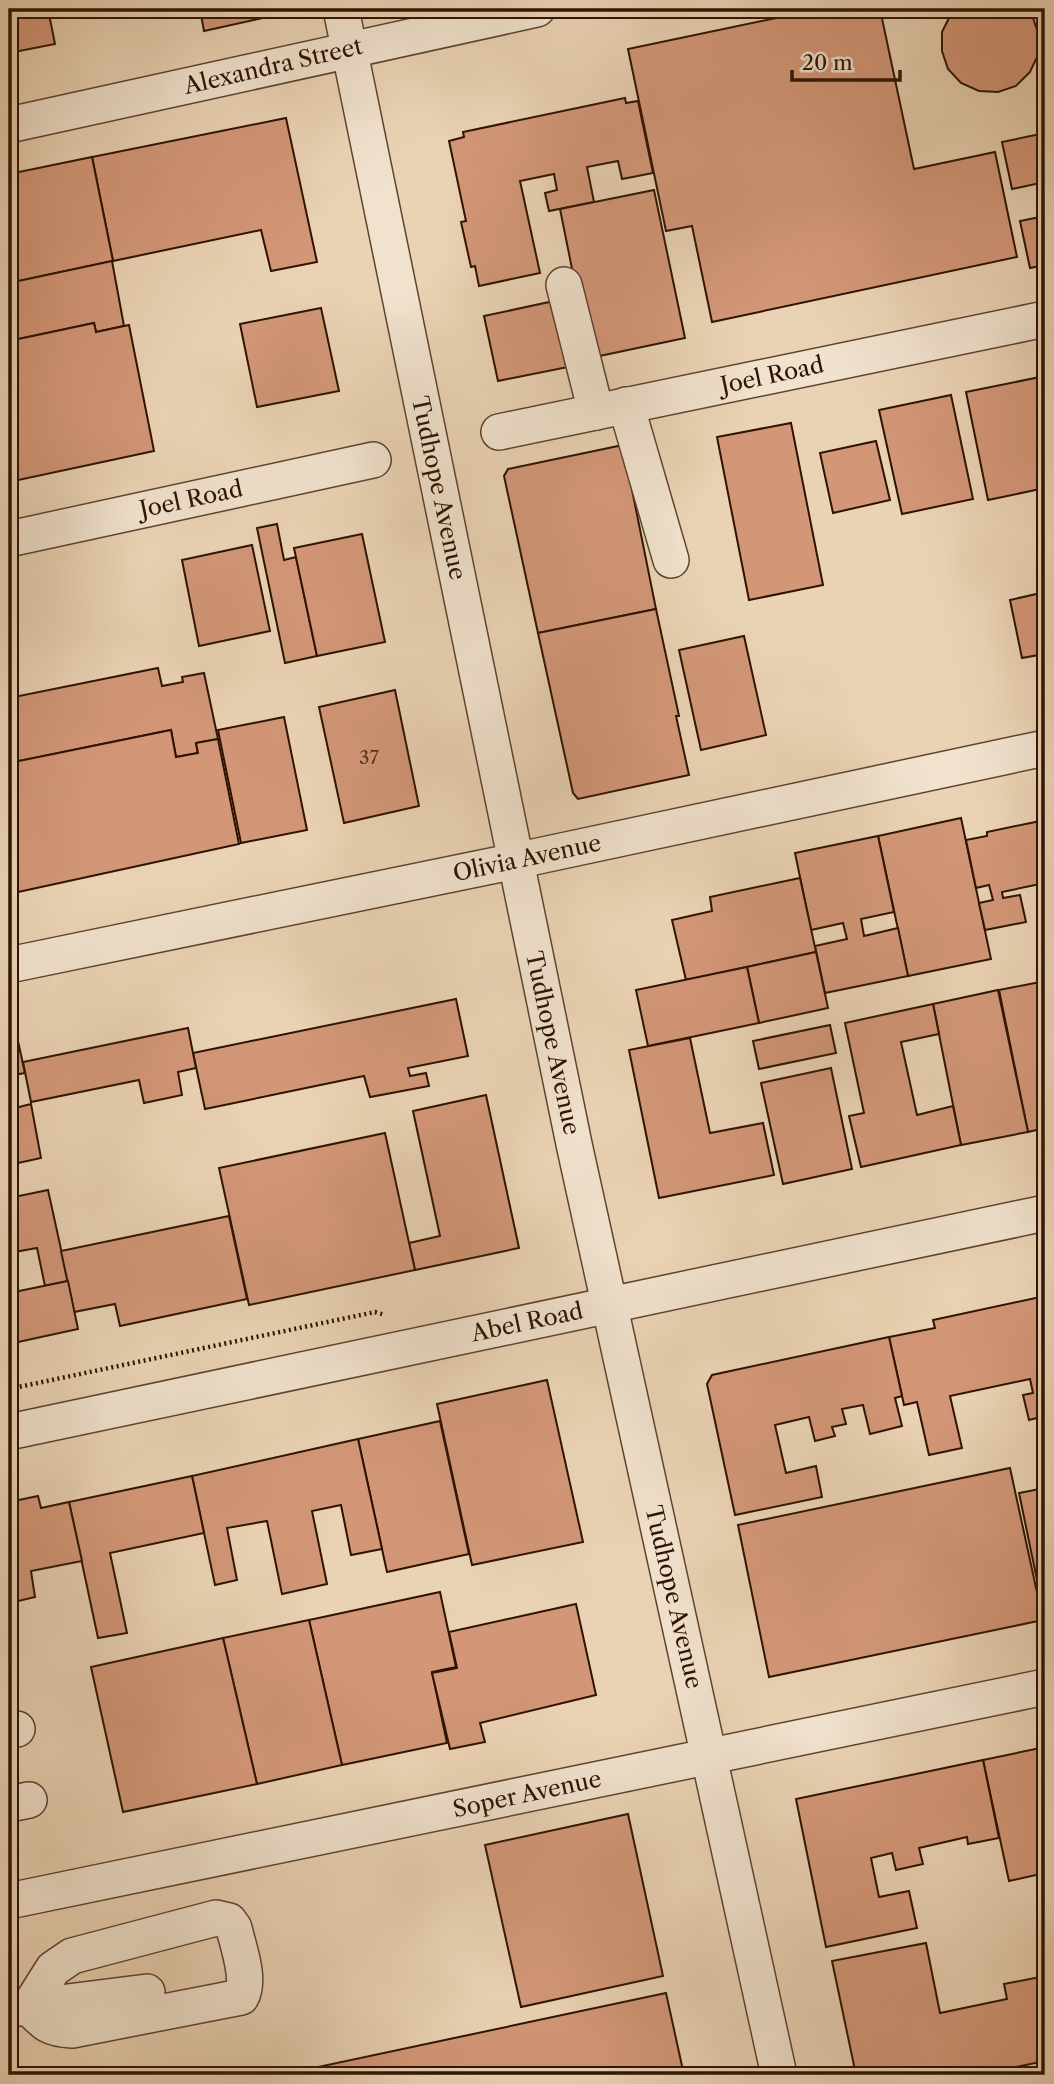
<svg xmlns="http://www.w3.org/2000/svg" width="1054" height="2084" font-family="'Libre Caslon Text',serif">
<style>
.building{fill:#d39778;stroke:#2e1303;stroke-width:2}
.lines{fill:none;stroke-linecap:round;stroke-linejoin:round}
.minor-casing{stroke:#5d432f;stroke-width:38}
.path{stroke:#2e1303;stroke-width:4.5;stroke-dasharray:2 3.5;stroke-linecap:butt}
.minor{stroke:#f1e2ce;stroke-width:35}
.labels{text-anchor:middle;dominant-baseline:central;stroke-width:6;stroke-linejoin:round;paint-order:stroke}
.number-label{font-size:19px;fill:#573420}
.street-label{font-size:23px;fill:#2e1303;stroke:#f1e2ce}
</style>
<rect width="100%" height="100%" fill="#ead3b4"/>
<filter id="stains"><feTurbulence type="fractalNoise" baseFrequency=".00286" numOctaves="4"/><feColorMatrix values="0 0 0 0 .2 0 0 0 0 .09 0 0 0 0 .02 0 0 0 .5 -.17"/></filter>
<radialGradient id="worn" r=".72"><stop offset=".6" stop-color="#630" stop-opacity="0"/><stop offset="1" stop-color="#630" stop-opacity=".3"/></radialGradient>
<g class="building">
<path d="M 9,9 L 48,9 L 55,44 L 9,53 Z"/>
<path d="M 200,9 L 266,9 L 267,17 L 204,31 Z"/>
<path d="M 819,9 L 880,9 L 914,169 L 995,152 L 1017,257 L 712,322 L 692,226 L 666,231 L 628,49 Z"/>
<path d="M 957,9 L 1024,9 L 1033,18 L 1039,36 L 1038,55 L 1030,72 L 1016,86 L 998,92 L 979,91 L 961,83 L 948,69 L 942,51 L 942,32 L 951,14 Z"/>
<path d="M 625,98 L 626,103 L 638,101 L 653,173 L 622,179 L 618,161 L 587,167 L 594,202 L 549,211 L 545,193 L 557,190 L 554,174 L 520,181 L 540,273 L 479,286 L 475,266 L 471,267 L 461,222 L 466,221 L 449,141 L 464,137 L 463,132 Z"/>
<path d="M 286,118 L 317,262 L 271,271 L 261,230 L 113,261 L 92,157 Z"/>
<path d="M 1045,133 L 1045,182 L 1012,189 L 1002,142 Z"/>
<path d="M 92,157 L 113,261 L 9,283 L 9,174 Z"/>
<path d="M 654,190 L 685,338 L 590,358 L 560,209 Z"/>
<path d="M 1045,216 L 1045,265 L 1030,268 L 1020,221 Z"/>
<path d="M 112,261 L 124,326 L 96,332 L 94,323 L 9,341 L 9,283 Z"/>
<path d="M 554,301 L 568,367 L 498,381 L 484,316 Z"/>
<path d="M 321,308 L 339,391 L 257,407 L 240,324 Z"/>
<path d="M 94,323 L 96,332 L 129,325 L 154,451 L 9,482 L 9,341 Z"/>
<path d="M 1040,377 L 1045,402 L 1045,488 L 988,500 L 966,392 Z"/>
<path d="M 951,395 L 973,499 L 902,514 L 879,410 Z"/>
<path d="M 791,423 L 823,585 L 749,600 L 717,437 Z"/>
<path d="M 876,441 L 890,500 L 833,513 L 820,453 Z"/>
<path d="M 623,445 L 656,609 L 538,633 L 504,476 L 508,469 Z"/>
<path d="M 277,524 L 284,560 L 296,557 L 317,656 L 285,663 L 257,528 Z"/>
<path d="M 362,534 L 385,642 L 317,656 L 294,548 Z"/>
<path d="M 252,545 L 270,631 L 199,646 L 182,560 Z"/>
<path d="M 1045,592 L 1045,661 L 1044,654 L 1022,658 L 1010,600 Z"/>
<path d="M 656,609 L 679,716 L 676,716 L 689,775 L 578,799 L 573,793 L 538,633 Z"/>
<path d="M 744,636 L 766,735 L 701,750 L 679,650 Z"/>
<path d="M 158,668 L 162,686 L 183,682 L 182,677 L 204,673 L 218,739 L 196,743 L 198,753 L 176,757 L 171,730 L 9,763 L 9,698 Z"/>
<path d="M 395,690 L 419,806 L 344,823 L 319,707 Z"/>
<path d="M 284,717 L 307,830 L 241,843 L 218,730 Z"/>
<path d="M 171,730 L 176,757 L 198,753 L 196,743 L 218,739 L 239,844 L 9,894 L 9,763 Z"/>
<path d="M 961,818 L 991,959 L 908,976 L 878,836 Z"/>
<path d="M 1045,820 L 1045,883 L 1002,892 L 1003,898 L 1020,895 L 1026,922 L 985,930 L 979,903 L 993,900 L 989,885 L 976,888 L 966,840 L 987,836 L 987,832 Z"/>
<path d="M 878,836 L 894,912 L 861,919 L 864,936 L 898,928 L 908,976 L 825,993 L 815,946 L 847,939 L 843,923 L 811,930 L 795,853 Z"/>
<path d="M 800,878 L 816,952 L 686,980 L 672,920 L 712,911 L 710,897 Z"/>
<path d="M 816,952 L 828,1008 L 759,1023 L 747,967 Z"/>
<path d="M 747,967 L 759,1023 L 648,1046 L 636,990 Z"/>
<path d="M 1045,981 L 1045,1128 L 1028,1132 L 999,990 Z"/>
<path d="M 998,990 L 1028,1132 L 961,1145 L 933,1004 Z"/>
<path d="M 456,999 L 468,1056 L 408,1068 L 410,1076 L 426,1073 L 429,1086 L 370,1097 L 364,1076 L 205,1109 L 193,1053 Z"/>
<path d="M 933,1004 L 939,1034 L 901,1042 L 917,1115 L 953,1106 L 961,1145 L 861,1167 L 849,1116 L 864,1113 L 845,1023 Z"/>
<path d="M 14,1023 L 25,1073 L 9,1076 L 9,1024 Z"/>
<path d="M 830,1025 L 836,1053 L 759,1069 L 753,1041 Z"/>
<path d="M 188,1028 L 196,1068 L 178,1072 L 182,1095 L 144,1103 L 139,1080 L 31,1102 L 23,1062 Z"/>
<path d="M 690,1038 L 710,1133 L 763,1123 L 774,1175 L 659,1198 L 629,1050 Z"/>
<path d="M 831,1068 L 852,1169 L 783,1184 L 761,1083 Z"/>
<path d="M 9,1077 L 15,1108 L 31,1104 L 41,1158 L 9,1165 Z"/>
<path d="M 486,1095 L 519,1248 L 415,1270 L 409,1243 L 440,1236 L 413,1111 Z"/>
<path d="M 385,1133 L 415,1270 L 249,1305 L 219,1168 Z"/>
<path d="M 48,1190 L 68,1281 L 45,1286 L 37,1248 L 9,1253 L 9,1198 Z"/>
<path d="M 229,1216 L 247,1299 L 120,1326 L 115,1304 L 74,1312 L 61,1251 Z"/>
<path d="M 68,1281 L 78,1329 L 9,1344 L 9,1293 Z"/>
<path d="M 1045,1296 L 1045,1416 L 1029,1420 L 1023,1395 L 1033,1393 L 1030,1379 L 950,1396 L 962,1448 L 929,1455 L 917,1402 L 904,1405 L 889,1337 L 935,1328 L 933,1320 Z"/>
<path d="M 889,1337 L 902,1396 L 895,1398 L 902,1426 L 870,1434 L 863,1405 L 842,1409 L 846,1424 L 832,1427 L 835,1436 L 815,1441 L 809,1417 L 775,1425 L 786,1473 L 816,1466 L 822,1497 L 735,1515 L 707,1384 L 712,1375 Z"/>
<path d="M 547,1380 L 583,1542 L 472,1565 L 437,1404 Z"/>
<path d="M 440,1421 L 469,1554 L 387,1572 L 358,1439 Z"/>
<path d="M 358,1439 L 382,1549 L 351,1555 L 341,1505 L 312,1511 L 327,1584 L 282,1594 L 267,1521 L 227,1528 L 237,1580 L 215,1585 L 192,1476 Z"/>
<path d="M 1010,1468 L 1043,1620 L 769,1677 L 738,1525 Z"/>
<path d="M 192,1476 L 204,1533 L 110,1553 L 127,1633 L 98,1638 L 69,1502 Z"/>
<path d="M 1045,1488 L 1045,1614 L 1044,1614 L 1019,1493 Z"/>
<path d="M 38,1496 L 41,1508 L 69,1502 L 82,1561 L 31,1571 L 35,1597 L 10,1603 L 9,1502 Z"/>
<path d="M 440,1592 L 456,1667 L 432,1672 L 447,1743 L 342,1765 L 309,1620 Z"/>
<path d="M 576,1604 L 596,1695 L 480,1723 L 485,1742 L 450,1749 L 432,1673 L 457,1668 L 449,1632 Z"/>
<path d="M 309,1620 L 342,1765 L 257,1784 L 223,1638 Z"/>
<path d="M 223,1638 L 257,1784 L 123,1812 L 91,1667 Z"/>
<path d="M 1045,1747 L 1045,1873 L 1009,1881 L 983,1760 Z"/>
<path d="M 983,1760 L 999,1838 L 968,1844 L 967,1837 L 919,1848 L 923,1864 L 896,1870 L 892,1853 L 871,1858 L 879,1897 L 909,1891 L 917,1928 L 826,1947 L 796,1799 Z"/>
<path d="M 628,1814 L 663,1976 L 521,2007 L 485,1845 Z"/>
<path d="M 926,1943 L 940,2013 L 1007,1999 L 1004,1984 L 1045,1976 L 1045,2061 L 978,2075 L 856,2075 L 832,1961 Z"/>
<path d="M 666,1993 L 684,2075 L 320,2075 L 318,2067 Z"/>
</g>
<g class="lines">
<g class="minor-casing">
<g id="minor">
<path d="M 341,9 L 574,1144 L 779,2075"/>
<path d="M 9,125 L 537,9"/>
<path d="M 564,285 L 596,412"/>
<path d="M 626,405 L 671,560"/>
<path d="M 499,432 L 1045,319"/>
<path d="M 9,539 L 373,460"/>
<path d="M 9,965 L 515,861 L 1045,748"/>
<path d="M 9,1432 L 1045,1213"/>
<path d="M 9,1730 L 17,1729"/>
<path d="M 9,1804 L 29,1800"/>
<path d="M 9,1901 L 1045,1687"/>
<path d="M 216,1918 L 229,1921 L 234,1928 C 238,1947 251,1979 241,1997 L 72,2030 C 48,2029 44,2023 29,2007 L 53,1969 L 72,1956 Z"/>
<path d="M 12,2009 L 147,1992"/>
</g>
</g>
<path class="path" d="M 9,1389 L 375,1312 L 385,1315"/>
<use href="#minor" class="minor"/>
</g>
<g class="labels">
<g class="number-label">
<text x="369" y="757">37</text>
</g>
<g class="street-label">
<text transform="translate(273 66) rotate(-13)">Alexandra Street</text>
<text transform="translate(772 375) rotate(-12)">Joel Road</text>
<text transform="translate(439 488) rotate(78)">Tudhope Avenue</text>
<text transform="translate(191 499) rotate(-12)">Joel Road</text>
<text transform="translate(527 858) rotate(-12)">Olivia Avenue</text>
<text transform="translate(553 1043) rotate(78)">Tudhope Avenue</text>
<text transform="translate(527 1322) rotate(-12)">Abel Road</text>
<text transform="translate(674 1597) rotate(77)">Tudhope Avenue</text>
<text transform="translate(527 1794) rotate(-12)">Soper Avenue</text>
</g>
</g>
<rect width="1054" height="2084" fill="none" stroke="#ead3b4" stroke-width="35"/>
<rect x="10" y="10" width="1033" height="2063" fill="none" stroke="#2e1303" stroke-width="3.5"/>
<rect x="18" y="18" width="1019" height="2049" fill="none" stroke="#2e1303" stroke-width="2"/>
<path d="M792 70v10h108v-10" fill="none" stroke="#2e1303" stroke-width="3.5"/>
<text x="802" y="70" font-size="21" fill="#2e1303" stroke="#f1e2ce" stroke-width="5" paint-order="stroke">20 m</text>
<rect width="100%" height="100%" filter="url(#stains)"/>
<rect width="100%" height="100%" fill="url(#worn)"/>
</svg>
